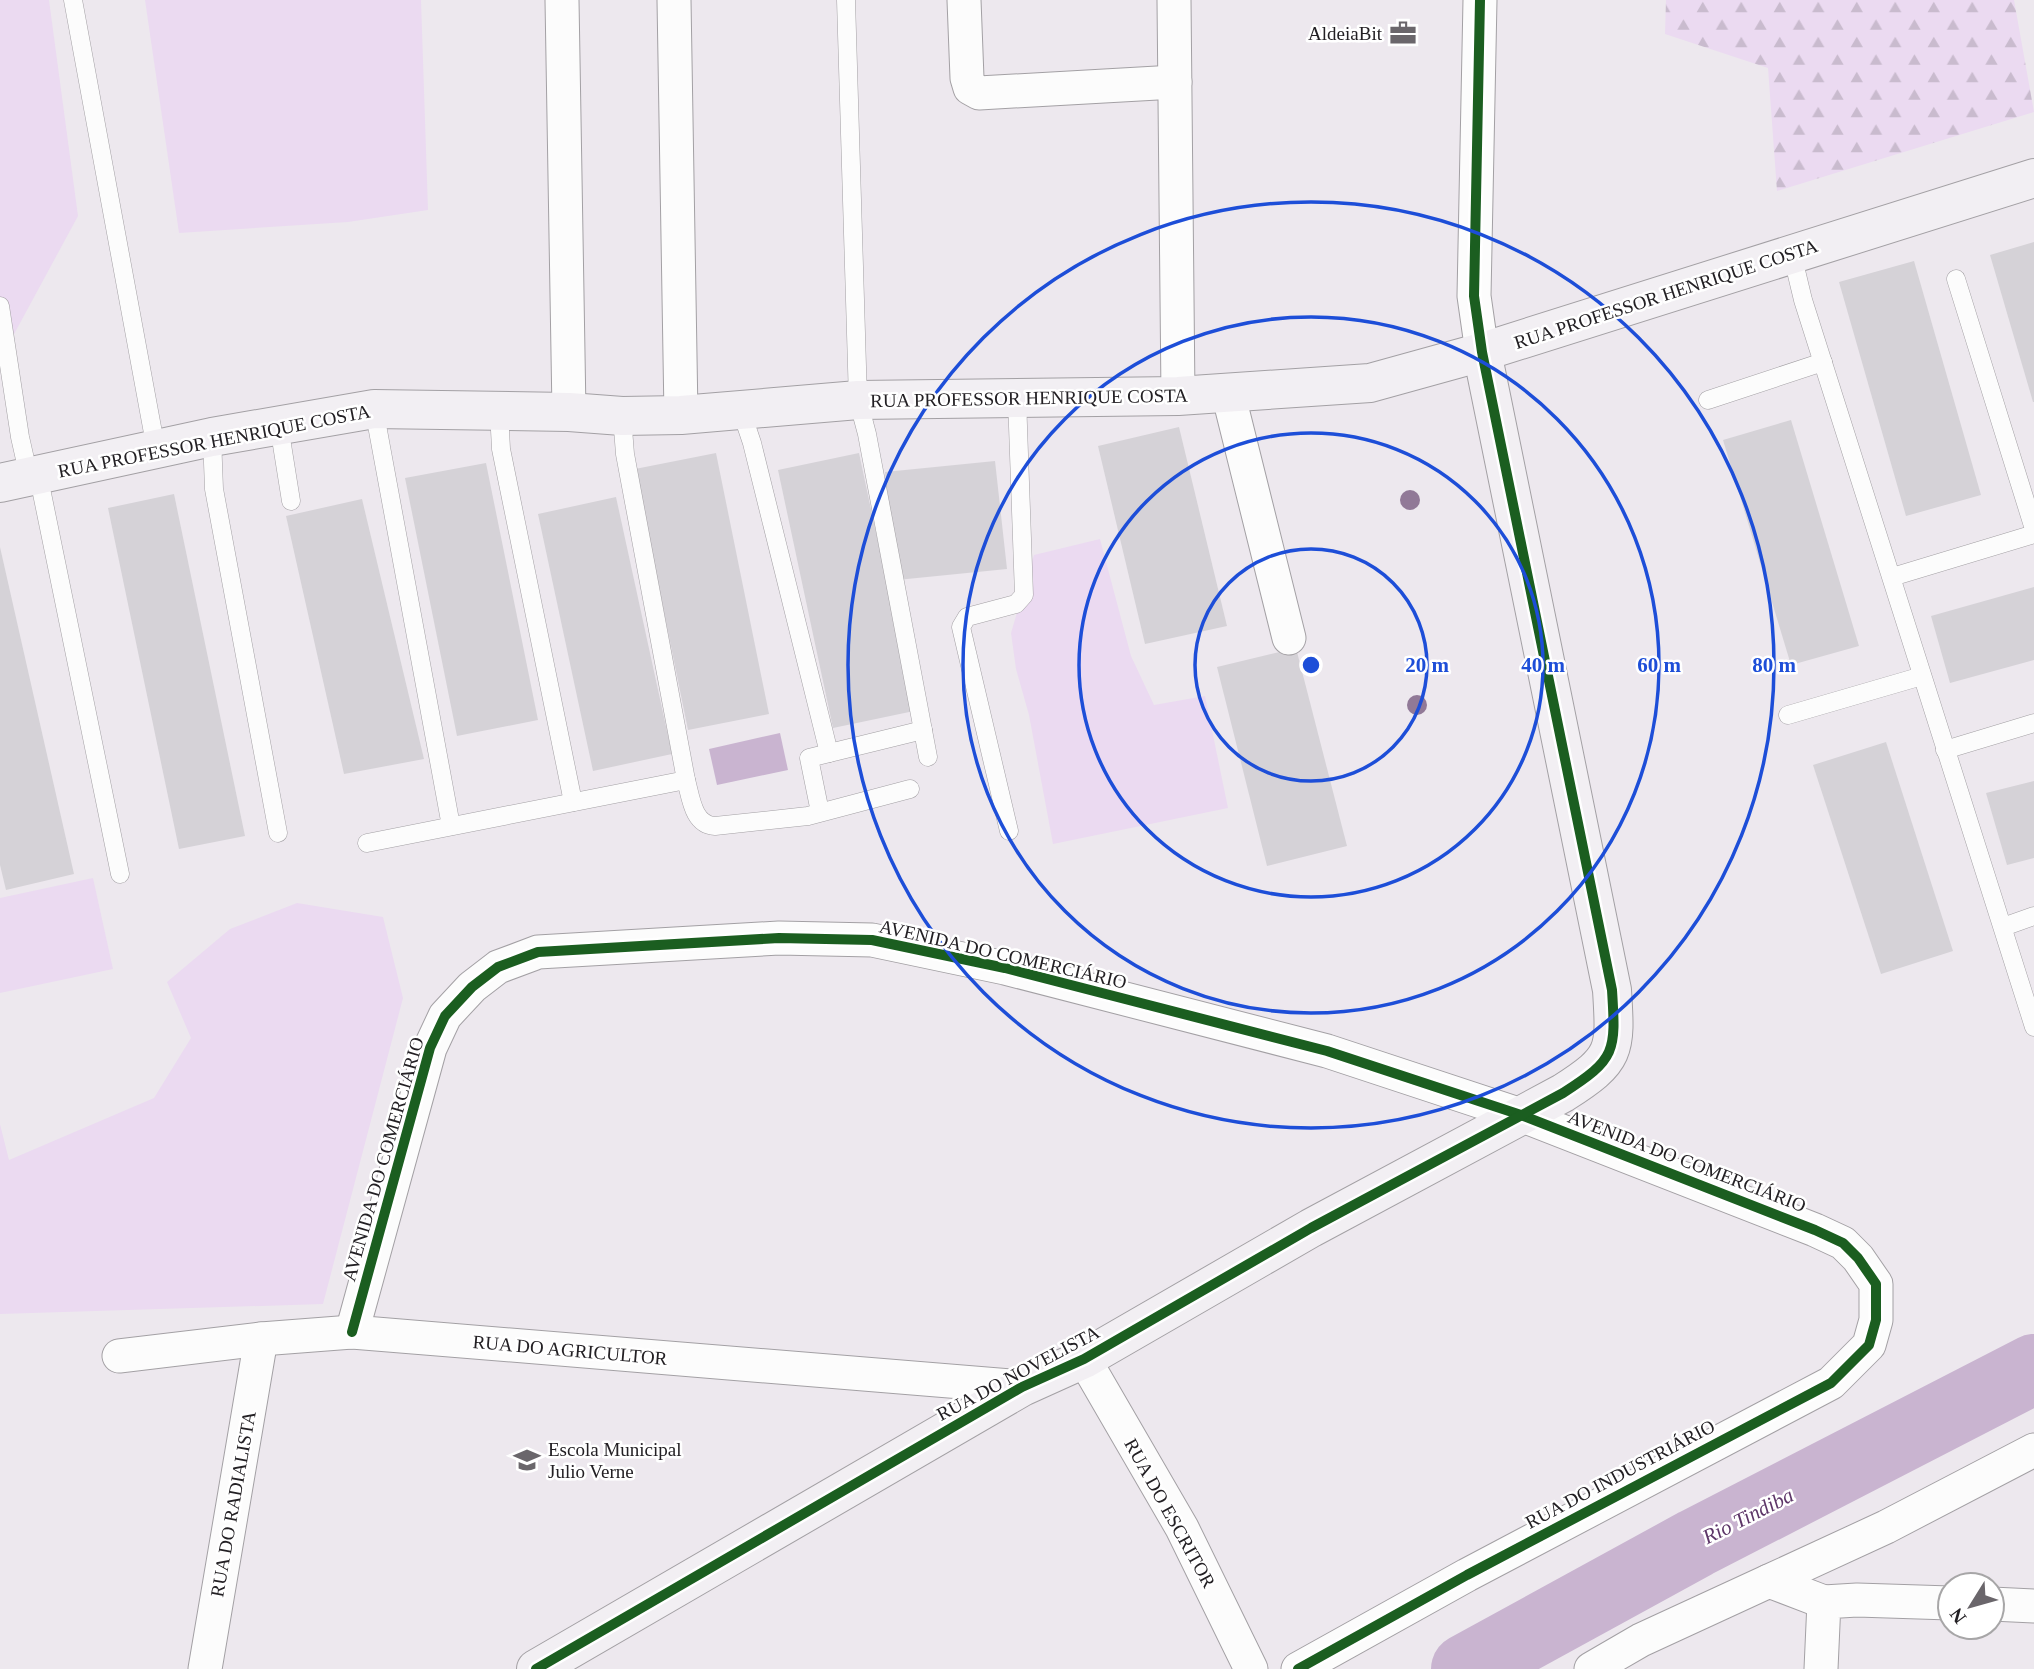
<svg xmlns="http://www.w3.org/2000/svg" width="2034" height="1669" font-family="'Times New Roman',serif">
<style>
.grass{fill:#ebdaf1}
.forest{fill:url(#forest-firs)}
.water{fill:#c9b4d0}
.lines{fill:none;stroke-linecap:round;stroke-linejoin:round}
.river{stroke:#c9b4d0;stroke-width:70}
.building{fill:#d5d2d7}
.lane-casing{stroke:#a3a0a4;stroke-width:19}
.street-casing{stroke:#a3a0a4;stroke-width:35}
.secondary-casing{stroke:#a3a0a4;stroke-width:40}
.lane{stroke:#fcfcfc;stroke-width:18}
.street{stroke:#fcfcfc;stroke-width:33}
.secondary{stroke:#f2eff3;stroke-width:38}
.cycleway-casing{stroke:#fff;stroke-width:15}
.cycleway{stroke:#1b5e20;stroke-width:10}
.tree{fill:#917997}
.ring{fill:none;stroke:#1d4ed8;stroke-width:3.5}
.labels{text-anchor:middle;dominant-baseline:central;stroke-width:5;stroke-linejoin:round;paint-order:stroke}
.poi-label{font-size:19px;fill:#232024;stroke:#fff;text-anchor:end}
.street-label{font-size:19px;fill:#232024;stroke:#fff}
.water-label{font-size:21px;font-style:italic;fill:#5d3668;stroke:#fff}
.centre{fill:#1d4ed8;stroke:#fff;stroke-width:3.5}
.ring-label{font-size:21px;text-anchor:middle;font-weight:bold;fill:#1d4ed8;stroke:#fff;stroke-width:5;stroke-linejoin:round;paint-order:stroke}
</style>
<defs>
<pattern id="forest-firs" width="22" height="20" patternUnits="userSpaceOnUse" patternTransform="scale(1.75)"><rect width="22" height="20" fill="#ebdaf1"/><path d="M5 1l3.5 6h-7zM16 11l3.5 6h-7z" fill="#c9bbce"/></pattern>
</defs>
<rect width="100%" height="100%" fill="#ede8ee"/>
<g class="grass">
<path d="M 0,0 L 49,0 L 78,216 L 0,360 Z"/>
<path d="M 145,0 L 421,0 L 428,210 L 348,222 L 179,233 Z"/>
<path d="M 1100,539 L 1131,656 L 1154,705 L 1205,696 L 1228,808 L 1053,844 L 1029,715 L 1016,669 L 1011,633 L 1034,555 Z"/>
<path d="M 93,878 L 113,969 L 0,993 L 0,898 Z"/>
<path d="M 297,903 L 383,917 L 403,998 L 323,1304 L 0,1314 L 0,1124 L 9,1160 L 154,1098 L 191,1038 L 167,982 L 230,929 Z"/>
</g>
<path class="forest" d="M 1666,0 L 2014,0 L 2034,112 L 1777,191 L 1768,68 L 1665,34 Z"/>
<path class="water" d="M 780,733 L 788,770 L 717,785 L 709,749 Z"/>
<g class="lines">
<path class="river" d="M 1466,1669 L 1696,1543 L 2034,1369"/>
</g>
<g class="building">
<path d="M 2034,242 L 2034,402 L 2033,402 L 1990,255 Z"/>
<path d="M 1914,261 L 1981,495 L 1906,516 L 1839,282 Z"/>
<path d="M 1791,420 L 1859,646 L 1791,665 L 1723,440 Z"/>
<path d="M 1179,427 L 1227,626 L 1145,644 L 1098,446 Z"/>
<path d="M 716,453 L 769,714 L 688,730 L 635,469 Z"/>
<path d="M 859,453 L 914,711 L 833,728 L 778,470 Z"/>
<path d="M 995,461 L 1007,569 L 897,580 L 885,472 Z"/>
<path d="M 486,463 L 538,720 L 457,736 L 405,478 Z"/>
<path d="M 174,494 L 245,836 L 179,849 L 108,508 Z"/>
<path d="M 616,497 L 672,754 L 593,771 L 538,514 Z"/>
<path d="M 362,499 L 424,759 L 344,774 L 286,516 Z"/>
<path d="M 0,547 L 74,874 L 6,890 L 0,865 Z"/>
<path d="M 2034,587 L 2034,660 L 1950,683 L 1931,616 Z"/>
<path d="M 1296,648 L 1347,846 L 1267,866 L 1217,667 Z"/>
<path d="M 1886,742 L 1953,951 L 1881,974 L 1813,765 Z"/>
<path d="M 2034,781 L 2034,858 L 2007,865 L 1986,793 Z"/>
</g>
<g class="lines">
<g class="lane-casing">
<g id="lane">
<path d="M 73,0 L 156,449"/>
<path d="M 846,0 L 858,400 L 867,434 L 928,757"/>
<path d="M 1792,254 L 1803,300 L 2034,1027"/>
<path d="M 1956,279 L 2034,529"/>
<path d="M 0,306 L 20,437 L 29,477"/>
<path d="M 1708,400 L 1823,362"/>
<path d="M 374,409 L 451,826"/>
<path d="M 741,410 L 752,443 L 829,753"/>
<path d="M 499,411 L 501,449 L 573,802"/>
<path d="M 279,426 L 291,501"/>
<path d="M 212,437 L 214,489 L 278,833"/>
<path d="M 38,474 L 120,874"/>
<path d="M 1892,577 L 2034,534"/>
<path d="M 1788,715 L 1922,676"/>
<path d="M 1945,750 L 2034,723"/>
<path d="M 686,780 C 691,798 693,825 715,826 L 808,816 L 910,789"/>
<path d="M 820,812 L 809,758 L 923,730"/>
<path d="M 1009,831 L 961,627 L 967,617 L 1016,604 L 1024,595 L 1017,398"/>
<path d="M 367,843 L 686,780 L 625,454 L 622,416"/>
<path d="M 2003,927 L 2034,916"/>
</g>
</g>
<g class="street-casing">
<g id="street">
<path d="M 562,0 L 569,412"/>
<path d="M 674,0 L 681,415"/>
<path d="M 964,0 L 967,78 L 970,88 L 979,93 L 1175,82"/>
<path d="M 1174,0 L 1178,396"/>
<path d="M 1480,0 L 1474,296 L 1482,352"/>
<path d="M 1228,393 L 1289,638"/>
<path d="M 352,1332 L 430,1048 L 445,1016 L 472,987 L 498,967 L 538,952 L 779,938 L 872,940 L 1005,968 L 1327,1051 L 1521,1115 L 1815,1230 L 1843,1243 L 1858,1258 L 1876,1284 L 1876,1320 L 1869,1345 L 1831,1383 L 1467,1575 L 1298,1669"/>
<path d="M 119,1356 L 261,1339 L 352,1332 L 1022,1387"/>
<path d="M 1084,1359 L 1182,1528 L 1251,1669"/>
<path d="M 1769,1581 L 1886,1527 L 2034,1450"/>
<path d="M 1992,1604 L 2034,1606"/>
<path d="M 205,1669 L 261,1339"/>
<path d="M 1591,1669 L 1641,1640 L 1769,1581 L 1824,1602"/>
<path d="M 1821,1669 L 1824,1602 L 1857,1600 L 1950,1603"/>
</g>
</g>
<g class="secondary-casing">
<g id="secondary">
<path d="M 0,483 L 212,437 L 374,409 L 569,412 L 622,416 L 681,415 L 858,400 L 1178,396 L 1370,383 L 1482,352 L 2034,178"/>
<path d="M 536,1669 L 1022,1387 L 1084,1359 L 1311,1228 L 1563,1093 C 1616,1059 1616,1052 1612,990 L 1482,352"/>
</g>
</g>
<use href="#lane" class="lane"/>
<use href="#street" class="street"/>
<use href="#secondary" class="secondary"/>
<g class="cycleway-casing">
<g id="cycleway">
<path d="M 352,1332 L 430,1048 L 445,1016 L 472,987 L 498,967 L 538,952 L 779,938 L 872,940 L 1005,968 L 1327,1051 L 1521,1115 L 1815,1230 L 1843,1243 L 1858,1258 L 1876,1284 L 1876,1320 L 1869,1345 L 1831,1383 L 1467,1575 L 1298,1669"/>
<path d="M 536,1669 L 1022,1387 L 1084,1359 L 1311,1228 L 1563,1093 C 1616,1059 1616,1052 1612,990 L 1482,352 L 1474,296 L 1480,0"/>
</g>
</g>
<use href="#cycleway" class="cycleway"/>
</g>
<g class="tree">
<circle cx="1410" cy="500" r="10"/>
<circle cx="1417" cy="705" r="10"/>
</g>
<g class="ring">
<circle cx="1311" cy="665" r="116"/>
<circle cx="1311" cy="665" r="232"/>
<circle cx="1311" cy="665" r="348"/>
<circle cx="1311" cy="665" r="463"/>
</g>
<defs>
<g id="office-bare" transform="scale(2.1)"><path d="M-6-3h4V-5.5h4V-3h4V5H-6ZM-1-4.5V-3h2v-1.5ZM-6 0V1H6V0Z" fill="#6a666b" stroke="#fff" stroke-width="2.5" paint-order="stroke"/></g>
<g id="school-bare" transform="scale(2.1)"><path d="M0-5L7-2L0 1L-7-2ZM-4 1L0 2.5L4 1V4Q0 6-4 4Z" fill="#6a666b" stroke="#fff" stroke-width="2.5" paint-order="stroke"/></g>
</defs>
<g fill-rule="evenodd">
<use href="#office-bare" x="1403" y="33"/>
<use href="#school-bare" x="527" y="1460"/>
</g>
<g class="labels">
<g class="poi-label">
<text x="1382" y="33">AldeiaBit</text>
<text x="548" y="1449" text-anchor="start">Escola Municipal<tspan x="548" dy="22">Julio Verne</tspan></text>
</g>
<g class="street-label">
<text transform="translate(1666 294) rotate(-18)">RUA PROFESSOR HENRIQUE COSTA</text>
<text transform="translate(1029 398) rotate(-1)">RUA PROFESSOR HENRIQUE COSTA</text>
<text transform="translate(214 441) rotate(-11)">RUA PROFESSOR HENRIQUE COSTA</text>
<text transform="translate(1003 954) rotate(13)">AVENIDA DO COMERCIÁRIO</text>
<text transform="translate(383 1159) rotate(-74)">AVENIDA DO COMERCIÁRIO</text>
<text transform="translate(1687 1161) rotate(21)">AVENIDA DO COMERCIÁRIO</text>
<text transform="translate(570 1350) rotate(5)">RUA DO AGRICULTOR</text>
<text transform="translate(1018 1373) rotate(-28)">RUA DO NOVELISTA</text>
<text transform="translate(1620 1474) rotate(-28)">RUA DO INDUSTRIÁRIO</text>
<text transform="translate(233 1504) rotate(-80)">RUA DO RADIALISTA</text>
<text transform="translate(1170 1513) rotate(61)">RUA DO ESCRITOR</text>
</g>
<g class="water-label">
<text transform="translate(1748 1516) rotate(-27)">Rio Tindiba</text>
</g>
</g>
<circle cx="1311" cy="665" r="10" class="centre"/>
<g class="ring-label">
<text x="1427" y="672">20 m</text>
<text x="1543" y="672">40 m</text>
<text x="1659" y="672">60 m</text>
<text x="1774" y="672">80 m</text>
</g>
<g transform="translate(1971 1606) rotate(233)"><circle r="33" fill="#ffffff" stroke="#a7a6a7" stroke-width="2"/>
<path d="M0-5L12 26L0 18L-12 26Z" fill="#6a666b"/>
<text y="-10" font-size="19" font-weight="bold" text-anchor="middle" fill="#232024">N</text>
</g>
</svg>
